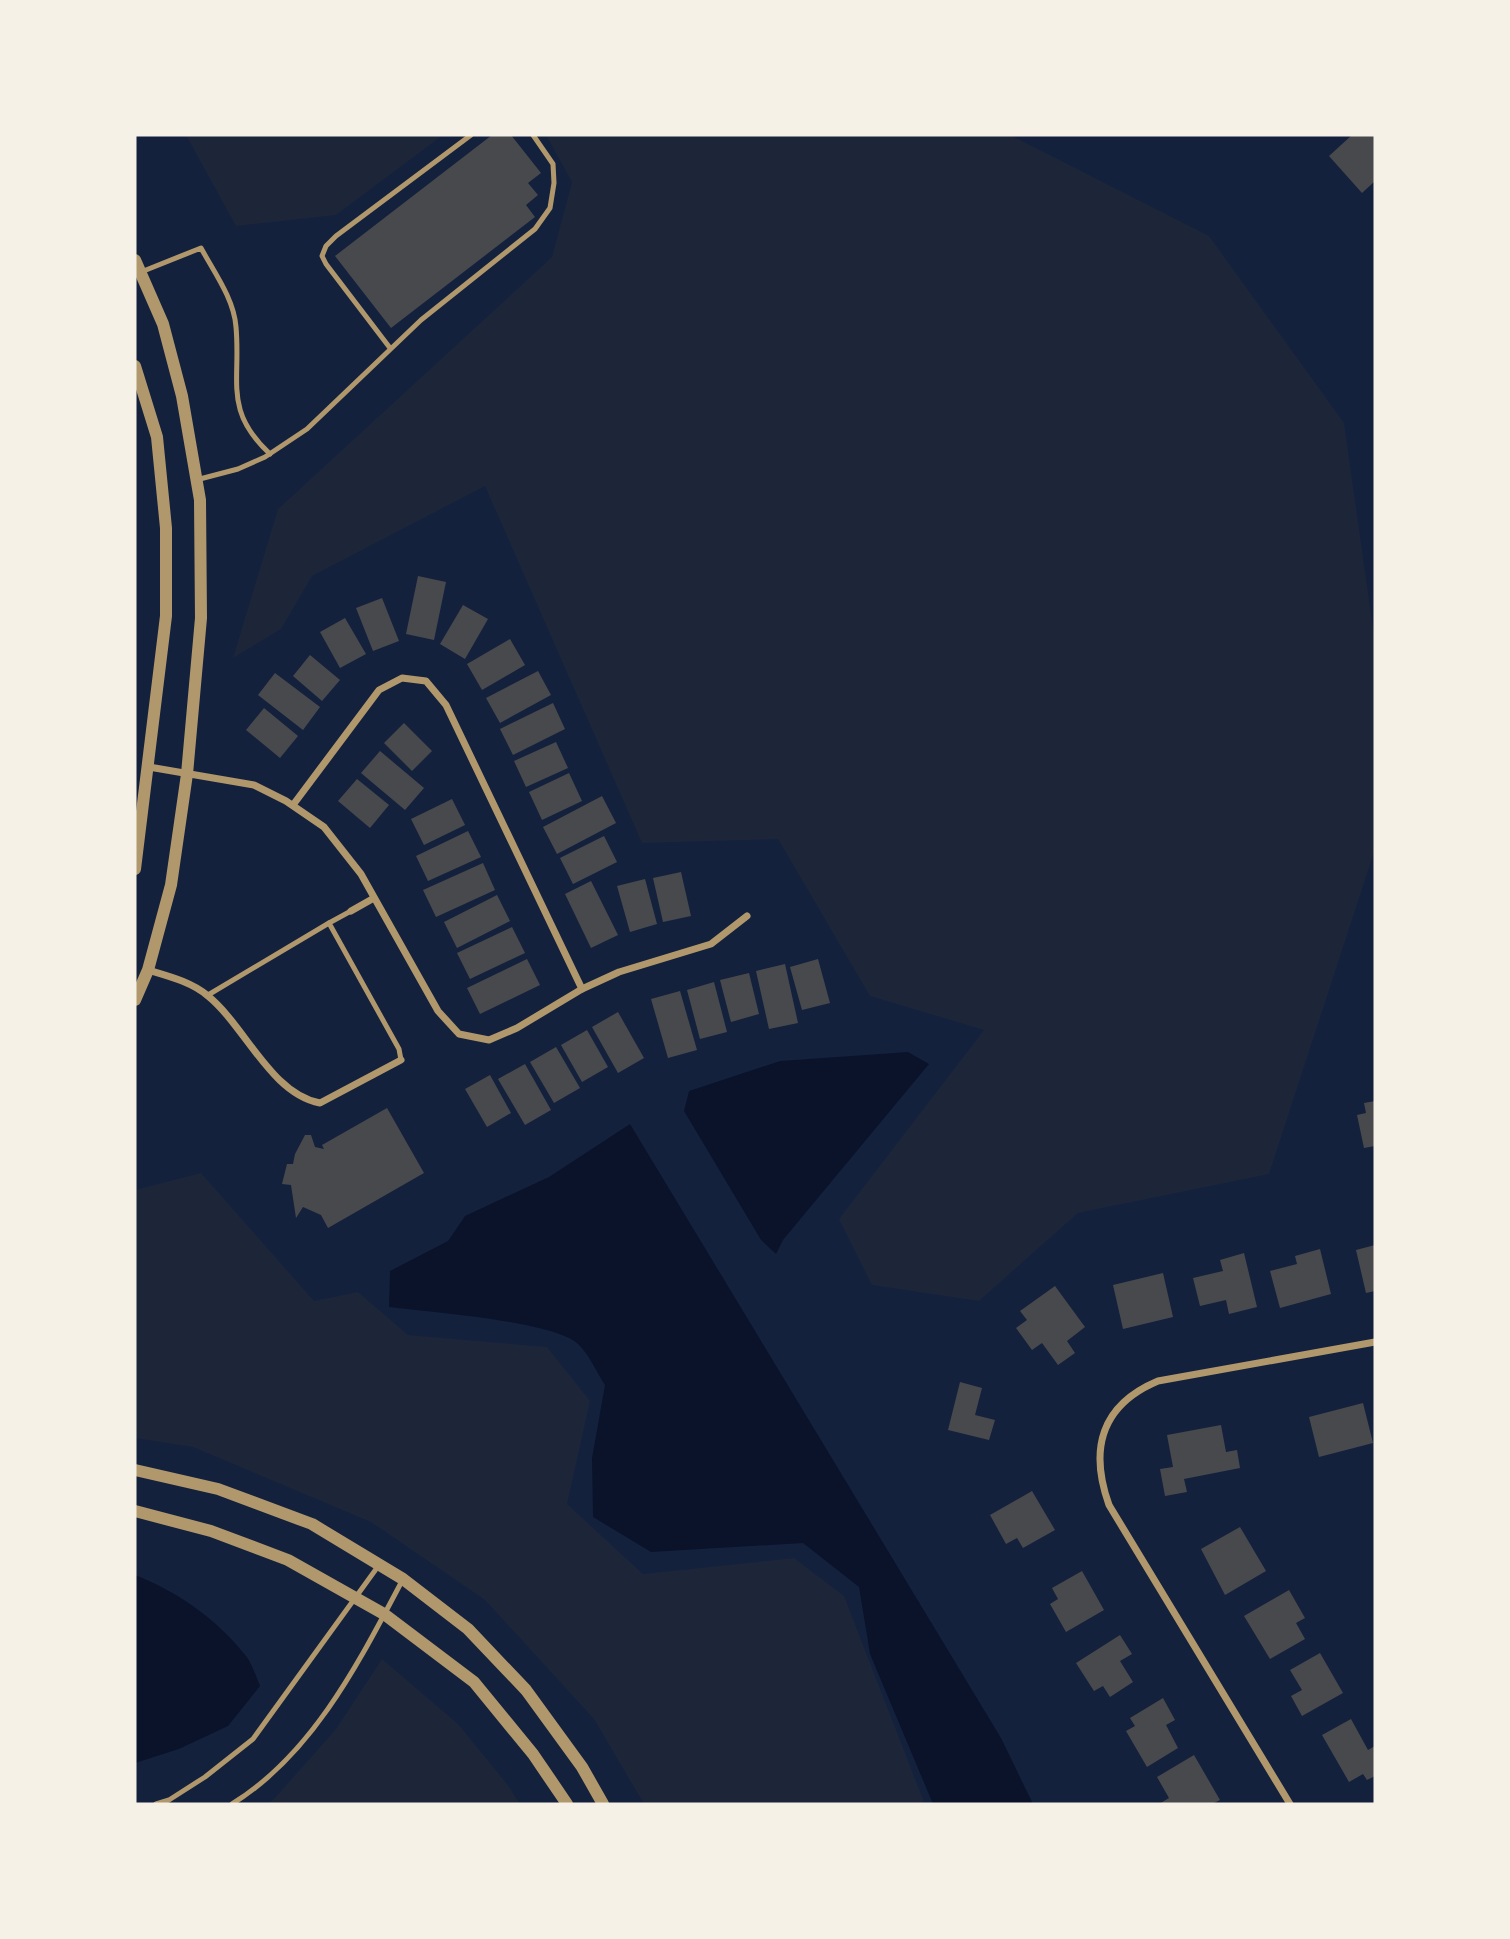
<svg xmlns="http://www.w3.org/2000/svg" width="1510" height="1939" font-family="Arial,sans-serif">
<style>
.green{fill:#1d2539}
.water{fill:#0b132b}
.building{fill:#48494c}
.lines{fill:none;stroke-linecap:round;stroke-linejoin:round}
.service{stroke:#b1986c;stroke-width:5}
.minor{stroke:#b1986c;stroke-width:7}
.tertiary{stroke:#b1986c;stroke-width:12}
</style>
<rect width="100%" height="100%" fill="#14213d"/>
<g class="green">
<path d="M 186,135 L 443,135 L 336,215 L 236,226 Z"/>
<path d="M 546,135 L 1010,135 L 1209,236 L 1344,423 L 1375,643 L 1375,849 L 1269,1174 L 1078,1213 L 979,1301 L 872,1285 L 839,1219 L 984,1030 L 870,996 L 778,839 L 642,843 L 485,486 L 312,576 L 281,629 L 233,658 L 278,509 L 552,257 L 572,182 Z"/>
<path d="M 201,1173 L 314,1301 L 358,1292 L 408,1335 L 547,1347 L 590,1401 L 567,1504 L 643,1574 L 794,1558 L 844,1596 L 924,1802 L 919,1804 L 644,1804 L 594,1719 L 485,1600 L 371,1522 L 193,1447 L 135,1438 L 135,1190 Z"/>
<path d="M 382,1659 L 458,1724 L 507,1784 L 520,1804 L 266,1804 L 274,1799 L 336,1729 Z"/>
</g>
<g class="water">
<path d="M 908,1052 L 929,1064 L 783,1240 L 776,1254 L 761,1240 L 684,1111 L 689,1091 L 780,1061 Z"/>
<path d="M 630,1124 L 1001,1738 L 1033,1804 L 933,1804 L 870,1654 L 859,1587 L 803,1543 L 651,1552 L 593,1517 L 592,1458 L 605,1385 C 597,1373 589,1354 578,1344 C 554,1321 427,1312 389,1307 L 390,1271 L 448,1241 L 465,1216 L 549,1177 Z"/>
<path d="M 135,1575 C 178,1592 217,1619 246,1656 C 252,1664 256,1676 260,1686 L 228,1726 L 179,1749 L 135,1763 Z"/>
</g>
<g class="building">
<path d="M 492,135 L 511,135 L 541,173 L 528,183 L 538,195 L 526,205 L 535,217 L 391,328 L 335,256 Z"/>
<path d="M 1352,135 L 1375,135 L 1375,181 L 1362,193 L 1329,156 Z"/>
<path d="M 418,576 L 446,582 L 434,640 L 406,634 Z"/>
<path d="M 382,598 L 399,641 L 373,651 L 356,608 Z"/>
<path d="M 463,605 L 488,619 L 465,659 L 440,644 Z"/>
<path d="M 345,618 L 366,654 L 340,668 L 320,632 Z"/>
<path d="M 510,639 L 525,665 L 482,690 L 467,664 Z"/>
<path d="M 310,655 L 340,680 L 322,701 L 293,676 Z"/>
<path d="M 538,671 L 551,695 L 500,723 L 486,698 Z"/>
<path d="M 275,673 L 320,707 L 303,730 L 258,695 Z"/>
<path d="M 553,703 L 565,729 L 513,755 L 500,729 Z"/>
<path d="M 264,708 L 298,736 L 280,758 L 246,730 Z"/>
<path d="M 404,723 L 432,751 L 412,771 L 384,743 Z"/>
<path d="M 556,742 L 568,768 L 526,787 L 514,761 Z"/>
<path d="M 380,751 L 424,788 L 405,810 L 361,773 Z"/>
<path d="M 569,773 L 582,801 L 542,820 L 529,792 Z"/>
<path d="M 357,779 L 389,805 L 370,828 L 338,801 Z"/>
<path d="M 602,796 L 616,823 L 557,854 L 543,827 Z"/>
<path d="M 452,799 L 465,825 L 424,845 L 411,819 Z"/>
<path d="M 468,831 L 481,857 L 428,881 L 416,856 Z"/>
<path d="M 604,836 L 617,862 L 573,884 L 560,858 Z"/>
<path d="M 483,863 L 495,890 L 436,917 L 423,890 Z"/>
<path d="M 681,872 L 691,916 L 663,922 L 653,878 Z"/>
<path d="M 645,879 L 657,924 L 630,932 L 617,886 Z"/>
<path d="M 591,881 L 618,935 L 591,948 L 565,894 Z"/>
<path d="M 497,895 L 510,921 L 457,948 L 444,922 Z"/>
<path d="M 512,927 L 525,953 L 470,979 L 457,953 Z"/>
<path d="M 527,959 L 540,985 L 480,1014 L 467,988 Z"/>
<path d="M 818,959 L 830,1003 L 802,1010 L 790,967 Z"/>
<path d="M 785,964 L 798,1023 L 769,1029 L 756,971 Z"/>
<path d="M 749,973 L 759,1014 L 731,1022 L 720,980 Z"/>
<path d="M 714,982 L 727,1032 L 700,1039 L 687,990 Z"/>
<path d="M 680,991 L 697,1050 L 668,1058 L 651,999 Z"/>
<path d="M 618,1012 L 644,1058 L 618,1073 L 592,1027 Z"/>
<path d="M 587,1030 L 608,1067 L 582,1082 L 561,1045 Z"/>
<path d="M 556,1047 L 580,1088 L 554,1103 L 530,1062 Z"/>
<path d="M 525,1064 L 551,1110 L 525,1125 L 498,1079 Z"/>
<path d="M 490,1075 L 511,1113 L 487,1127 L 465,1089 Z"/>
<path d="M 1375,1101 L 1375,1146 L 1364,1148 L 1357,1115 L 1366,1113 L 1364,1103 Z"/>
<path d="M 387,1108 L 424,1173 L 328,1228 L 321,1215 L 303,1207 L 296,1218 L 291,1185 L 282,1184 L 287,1164 L 293,1164 L 295,1154 L 305,1135 L 311,1135 L 315,1147 L 324,1149 L 322,1145 Z"/>
<path d="M 1375,1245 L 1375,1291 L 1366,1293 L 1356,1250 Z"/>
<path d="M 1320,1249 L 1331,1294 L 1280,1308 L 1270,1271 L 1297,1264 L 1295,1256 Z"/>
<path d="M 1244,1253 L 1257,1307 L 1229,1314 L 1226,1300 L 1200,1306 L 1193,1278 L 1223,1271 L 1220,1260 Z"/>
<path d="M 1163,1273 L 1173,1317 L 1123,1329 L 1113,1285 Z"/>
<path d="M 1055,1286 L 1085,1327 L 1067,1341 L 1075,1353 L 1058,1365 L 1042,1343 L 1032,1350 L 1016,1328 L 1027,1320 L 1020,1311 Z"/>
<path d="M 960,1382 L 982,1388 L 975,1415 L 995,1420 L 989,1440 L 948,1430 Z"/>
<path d="M 1363,1403 L 1373,1443 L 1319,1457 L 1309,1417 Z"/>
<path d="M 1221,1425 L 1226,1452 L 1237,1450 L 1240,1468 L 1184,1479 L 1187,1492 L 1165,1496 L 1160,1469 L 1173,1467 L 1167,1435 Z"/>
<path d="M 1032,1491 L 1055,1530 L 1023,1548 L 1017,1538 L 1006,1544 L 990,1515 Z"/>
<path d="M 1240,1527 L 1266,1571 L 1225,1595 L 1201,1549 Z"/>
<path d="M 1082,1571 L 1104,1610 L 1066,1632 L 1050,1604 L 1058,1599 L 1052,1588 Z"/>
<path d="M 1289,1590 L 1305,1618 L 1296,1623 L 1305,1639 L 1270,1659 L 1244,1616 Z"/>
<path d="M 1120,1635 L 1132,1654 L 1120,1661 L 1133,1682 L 1110,1697 L 1103,1686 L 1094,1691 L 1076,1663 Z"/>
<path d="M 1320,1653 L 1343,1693 L 1302,1716 L 1291,1696 L 1302,1690 L 1290,1670 Z"/>
<path d="M 1163,1698 L 1175,1720 L 1166,1725 L 1178,1748 L 1147,1767 L 1126,1731 L 1135,1726 L 1130,1718 Z"/>
<path d="M 1351,1719 L 1368,1750 L 1375,1746 L 1375,1776 L 1367,1780 L 1363,1774 L 1349,1782 L 1322,1735 Z"/>
<path d="M 1194,1755 L 1220,1800 L 1212,1804 L 1159,1804 L 1169,1798 L 1157,1777 Z"/>
</g>
<g class="lines">
<g class="service">
<path d="M 141,272 L 201,248 C 214,272 234,299 236,327 C 241,382 223,410 270,454"/>
<path d="M 390,348 L 326,264 L 322,256 L 326,246 L 336,236 L 471,135"/>
<path d="M 196,480 L 238,469 L 265,457 L 307,429 L 421,320 L 535,229 L 550,208 L 554,183 L 553,164 L 533,135"/>
<path d="M 351,911 L 329,923 L 399,1049 L 401,1060"/>
<path d="M 208,995 L 329,923"/>
<path d="M 156,1804 L 169,1800 L 205,1777 L 253,1739 L 379,1565"/>
<path d="M 232,1804 C 313,1754 359,1662 402,1581"/>
</g>
<g class="minor">
<path d="M 149,767 L 254,785 L 286,801 L 324,827 L 361,874 L 438,1011 L 459,1034 L 489,1040 L 517,1028 L 582,989 L 619,972 L 711,944 L 747,916"/>
<path d="M 293,805 L 379,690 L 402,678 L 426,681 L 446,705 L 582,989"/>
<path d="M 351,911 L 374,898"/>
<path d="M 148,970 C 168,976 192,982 208,996 C 245,1026 271,1094 320,1103 L 401,1060"/>
<path d="M 1290,1804 L 1109,1505 C 1089,1449 1101,1405 1158,1381 L 1375,1342"/>
</g>
<g class="tertiary">
<path d="M 135,260 L 163,324 L 182,396 L 200,500 L 201,618 L 187,774 L 171,885 L 148,970 L 135,1000"/>
<path d="M 135,366 L 157,437 L 166,528 L 166,616 L 135,869"/>
<path d="M 135,1470 L 218,1489 L 312,1524 L 403,1579 L 468,1629 L 526,1690 L 582,1767 L 603,1804"/>
<path d="M 135,1511 L 211,1531 L 288,1560 L 384,1614 L 474,1682 L 533,1754 L 567,1804"/>
</g>
</g>
<rect width="1510" height="1939" fill="none" stroke="#f6f1e7" stroke-width="273"/>
</svg>
